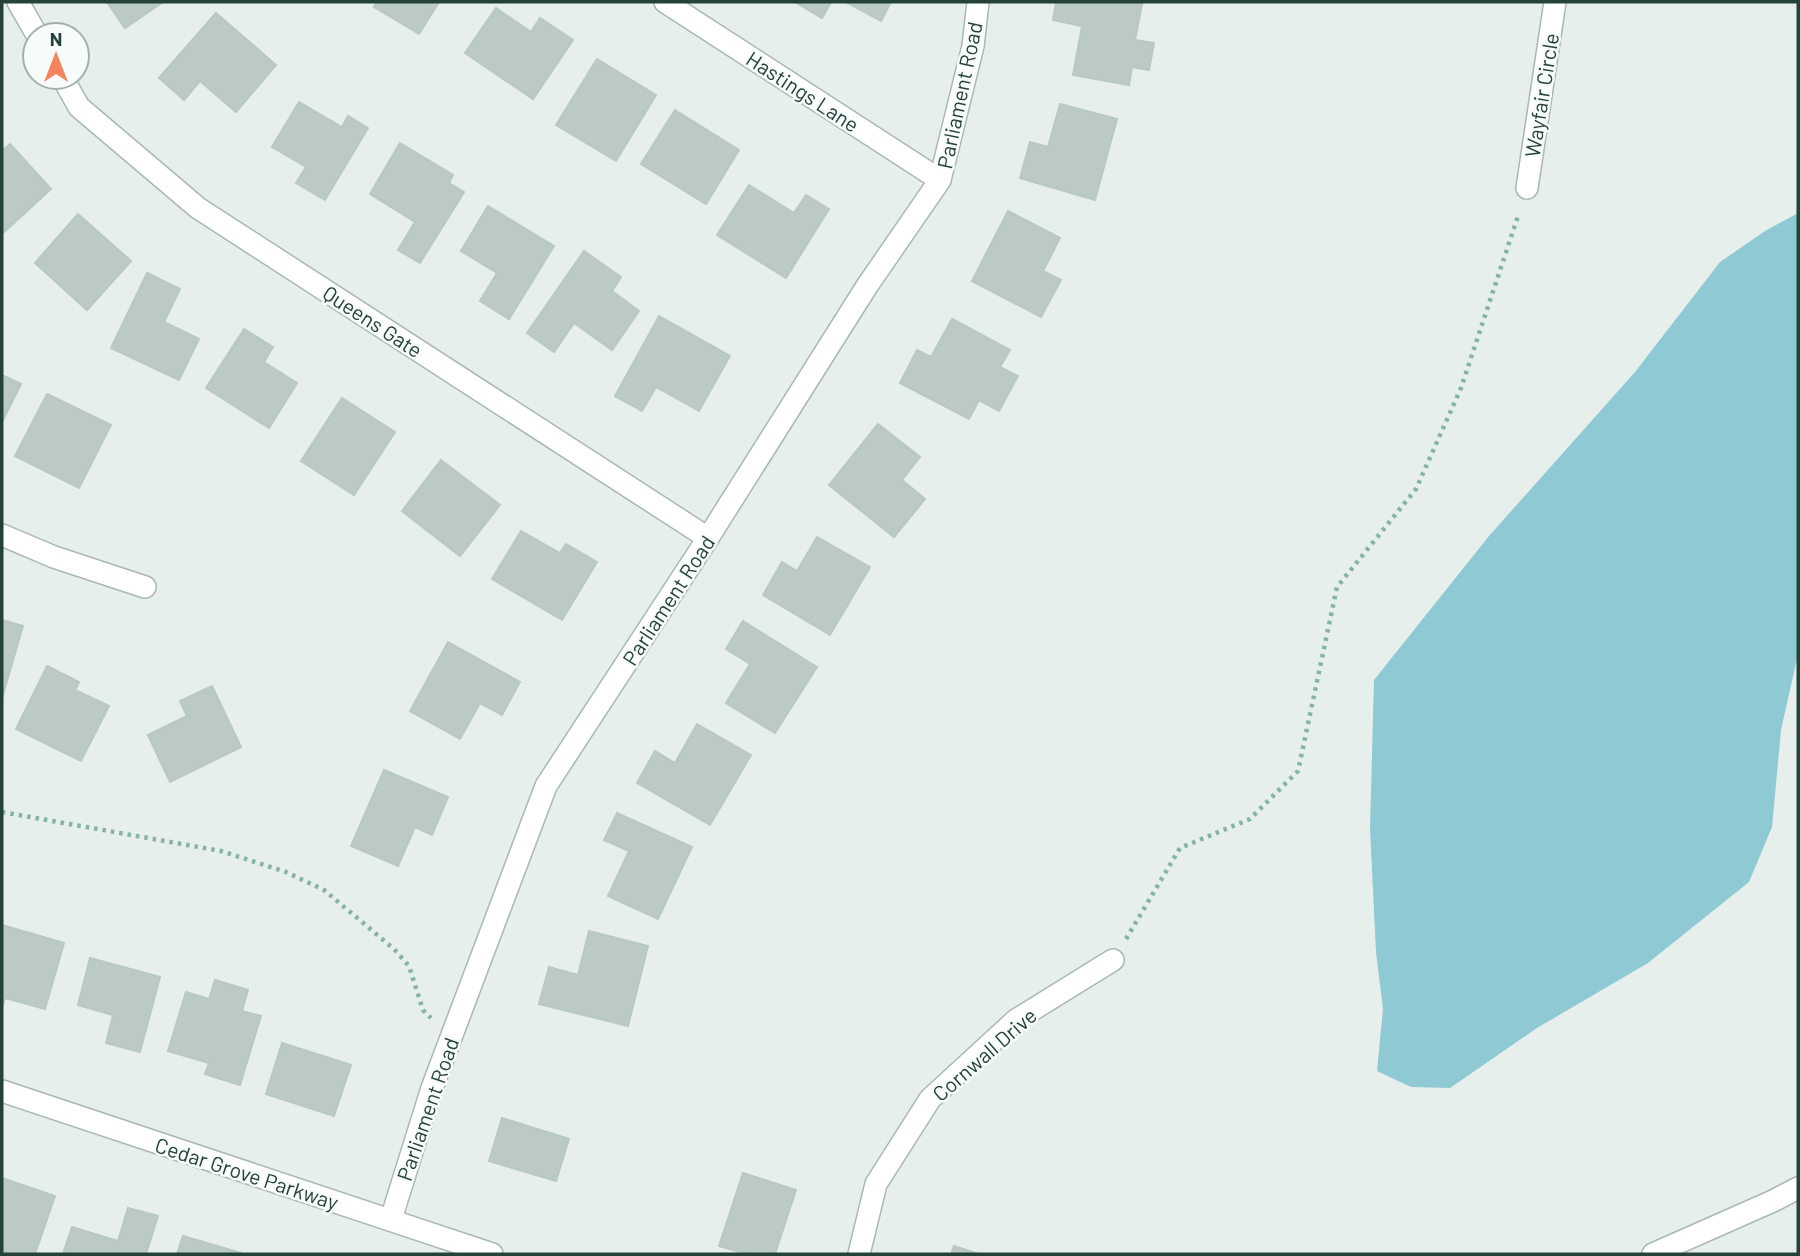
<svg xmlns="http://www.w3.org/2000/svg" width="1800" height="1256" font-family="Barlow,sans-serif">
<style>
.water{fill:#8ec9d4}
.building{fill:#bbcac4;stroke:#b8c9c2;stroke-width:2}
.lines{fill:none;stroke-linecap:round;stroke-linejoin:round}
.street-casing{stroke:#a8b8b2;stroke-width:24}
.path{stroke:#86b3a5;stroke-width:4.5;stroke-dasharray:3.5 5;stroke-linecap:butt}
.street{stroke:#fff;stroke-width:21}
.labels{text-anchor:middle;dominant-baseline:central;stroke-width:5;stroke-linejoin:round;paint-order:stroke}
.street-label{font-size:21px;fill:#24423a;stroke:#f7fbf9}
</style>
<rect width="100%" height="100%" fill="#e6efeb"/>
<path class="water" d="M 1798,213 L 1798,654 L 1781,730 L 1772,827 L 1749,882 L 1648,963 L 1537,1028 L 1450,1088 L 1411,1087 L 1377,1071 L 1383,1009 L 1376,952 L 1370,829 L 1374,680 L 1489,536 L 1635,372 L 1720,262 L 1765,231 Z"/>
<g class="building">
<path d="M 107,2 L 163,2 L 125,28 Z"/>
<path d="M 377,2 L 439,2 L 419,34 L 374,7 Z"/>
<path d="M 795,2 L 831,2 L 822,18 Z"/>
<path d="M 846,2 L 891,2 L 881,21 Z"/>
<path d="M 1056,2 L 1128,2 L 1142,4 L 1135,40 L 1154,43 L 1149,70 L 1132,67 L 1129,85 L 1073,75 L 1082,26 L 1053,20 Z"/>
<path d="M 496,8 L 531,32 L 540,18 L 573,40 L 533,99 L 465,53 Z"/>
<path d="M 216,13 L 276,65 L 236,112 L 200,81 L 184,100 L 159,78 Z"/>
<path d="M 597,59 L 656,95 L 616,161 L 556,125 Z"/>
<path d="M 299,102 L 342,127 L 348,116 L 368,128 L 325,200 L 296,183 L 306,167 L 272,147 Z"/>
<path d="M 1060,104 L 1117,119 L 1095,200 L 1020,178 L 1030,142 L 1048,147 Z"/>
<path d="M 675,110 L 739,150 L 706,204 L 641,164 Z"/>
<path d="M 400,143 L 453,175 L 449,183 L 464,192 L 420,263 L 398,250 L 415,222 L 370,194 Z"/>
<path d="M 10,144 L 51,189 L 2,234 L 2,151 Z"/>
<path d="M 749,185 L 794,213 L 806,195 L 829,209 L 786,278 L 717,235 Z"/>
<path d="M 488,206 L 554,246 L 509,319 L 480,301 L 497,273 L 461,251 Z"/>
<path d="M 1008,211 L 1060,238 L 1043,271 L 1061,280 L 1041,317 L 972,281 Z"/>
<path d="M 78,214 L 131,261 L 87,310 L 35,263 Z"/>
<path d="M 584,251 L 621,277 L 612,291 L 639,311 L 612,350 L 574,323 L 554,352 L 527,333 Z"/>
<path d="M 147,273 L 180,289 L 164,322 L 199,339 L 179,380 L 111,348 Z"/>
<path d="M 659,316 L 730,356 L 699,411 L 656,387 L 642,411 L 615,396 Z"/>
<path d="M 952,319 L 1010,350 L 1000,367 L 1018,376 L 999,411 L 979,400 L 969,419 L 900,383 L 917,350 L 931,357 Z"/>
<path d="M 244,329 L 273,347 L 264,362 L 297,383 L 269,428 L 206,388 Z"/>
<path d="M 2,375 L 21,384 L 2,422 Z"/>
<path d="M 47,394 L 111,425 L 79,488 L 15,456 Z"/>
<path d="M 342,398 L 395,432 L 354,495 L 301,461 Z"/>
<path d="M 878,424 L 920,457 L 902,480 L 925,499 L 894,537 L 829,485 Z"/>
<path d="M 441,460 L 500,505 L 460,556 L 402,511 Z"/>
<path d="M 521,531 L 560,553 L 566,544 L 597,562 L 562,620 L 492,579 Z"/>
<path d="M 817,537 L 870,567 L 830,635 L 763,595 L 782,562 L 797,571 Z"/>
<path d="M 2,620 L 23,626 L 2,698 Z"/>
<path d="M 743,621 L 817,667 L 775,733 L 726,703 L 750,664 L 726,649 Z"/>
<path d="M 448,642 L 520,682 L 502,715 L 480,703 L 460,739 L 410,711 Z"/>
<path d="M 47,666 L 79,682 L 75,690 L 109,706 L 81,761 L 16,729 Z"/>
<path d="M 212,686 L 241,747 L 170,782 L 148,735 L 187,716 L 180,701 Z"/>
<path d="M 697,724 L 751,755 L 710,825 L 637,783 L 655,751 L 675,763 Z"/>
<path d="M 384,770 L 448,797 L 432,835 L 415,827 L 398,866 L 351,846 Z"/>
<path d="M 617,813 L 692,847 L 658,919 L 608,896 L 629,851 L 604,840 Z"/>
<path d="M 2,925 L 64,943 L 45,1009 L 5,998 L 2,1008 Z"/>
<path d="M 589,931 L 648,946 L 628,1026 L 539,1004 L 549,967 L 578,975 Z"/>
<path d="M 90,958 L 160,977 L 140,1052 L 106,1043 L 113,1015 L 78,1005 Z"/>
<path d="M 215,980 L 248,990 L 242,1011 L 261,1016 L 240,1085 L 205,1074 L 209,1063 L 168,1051 L 186,992 L 209,999 Z"/>
<path d="M 282,1043 L 351,1065 L 334,1116 L 266,1094 Z"/>
<path d="M 502,1118 L 569,1139 L 556,1181 L 489,1161 Z"/>
<path d="M 743,1173 L 796,1190 L 775,1254 L 747,1254 L 719,1246 Z"/>
<path d="M 2,1178 L 55,1196 L 35,1254 L 2,1254 Z"/>
<path d="M 128,1208 L 158,1216 L 146,1254 L 63,1254 L 72,1227 L 118,1241 Z"/>
<path d="M 183,1236 L 241,1253 L 241,1254 L 177,1254 Z"/>
<path d="M 954,1246 L 979,1254 L 951,1254 Z"/>
</g>
<g class="lines">
<g class="street-casing">
<g id="street">
<path d="M 18,2 L 37,35"/>
<path d="M 665,2 L 940,180"/>
<path d="M 62,77 L 79,107 L 198,208 L 708,538"/>
<path d="M 1527,188 L 1555,2"/>
<path d="M 2,535 L 54,557 L 145,587"/>
<path d="M 2,1091 L 492,1254"/>
<path d="M 391,1219 L 432,1088 L 546,786 L 708,538 L 867,286 L 940,180 L 973,46 L 978,2"/>
<path d="M 859,1254 L 876,1184 L 930,1099 L 1016,1020 L 1113,960"/>
<path d="M 1653,1254 L 1773,1201 L 1798,1188"/>
</g>
</g>
<g class="path">
<path d="M 2,812 L 221,851 L 286,872 L 324,890 L 394,949 L 409,966 L 423,1010 L 431,1018"/>
<path d="M 1126,939 L 1180,848 L 1250,819 L 1298,771 L 1337,587 L 1416,489 L 1461,388 L 1519,213"/>
</g>
<use href="#street" class="street"/>
</g>
<g class="labels">
<g class="street-label">
<text transform="translate(803 91) rotate(33)">Hastings Lane</text>
<text transform="translate(959 95) rotate(-78)">Parliament Road</text>
<text transform="translate(1541 95) rotate(-81)">Wayfair Circle</text>
<text transform="translate(373 321) rotate(33)">Queens Gate</text>
<text transform="translate(668 600) rotate(-57)">Parliament Road</text>
<text transform="translate(984 1054) rotate(-41)">Cornwall Drive</text>
<text transform="translate(427 1109) rotate(-71)">Parliament Road</text>
<text transform="translate(247 1173) rotate(18)">Cedar Grove Parkway</text>
</g>
</g>
<rect width="1800" height="1256" fill="none" stroke="#24423a" stroke-width="7"/>
<g transform="translate(56 56)"><circle r="33" fill="#f7fbf9" stroke="#a3b1ad" stroke-width="2"/>
<path d="M0-5L12 26L0 18L-12 26Z" fill="#f4845f"/>
<text y="-10" font-size="19" font-weight="bold" text-anchor="middle" fill="#24423a">N</text>
</g>
</svg>
